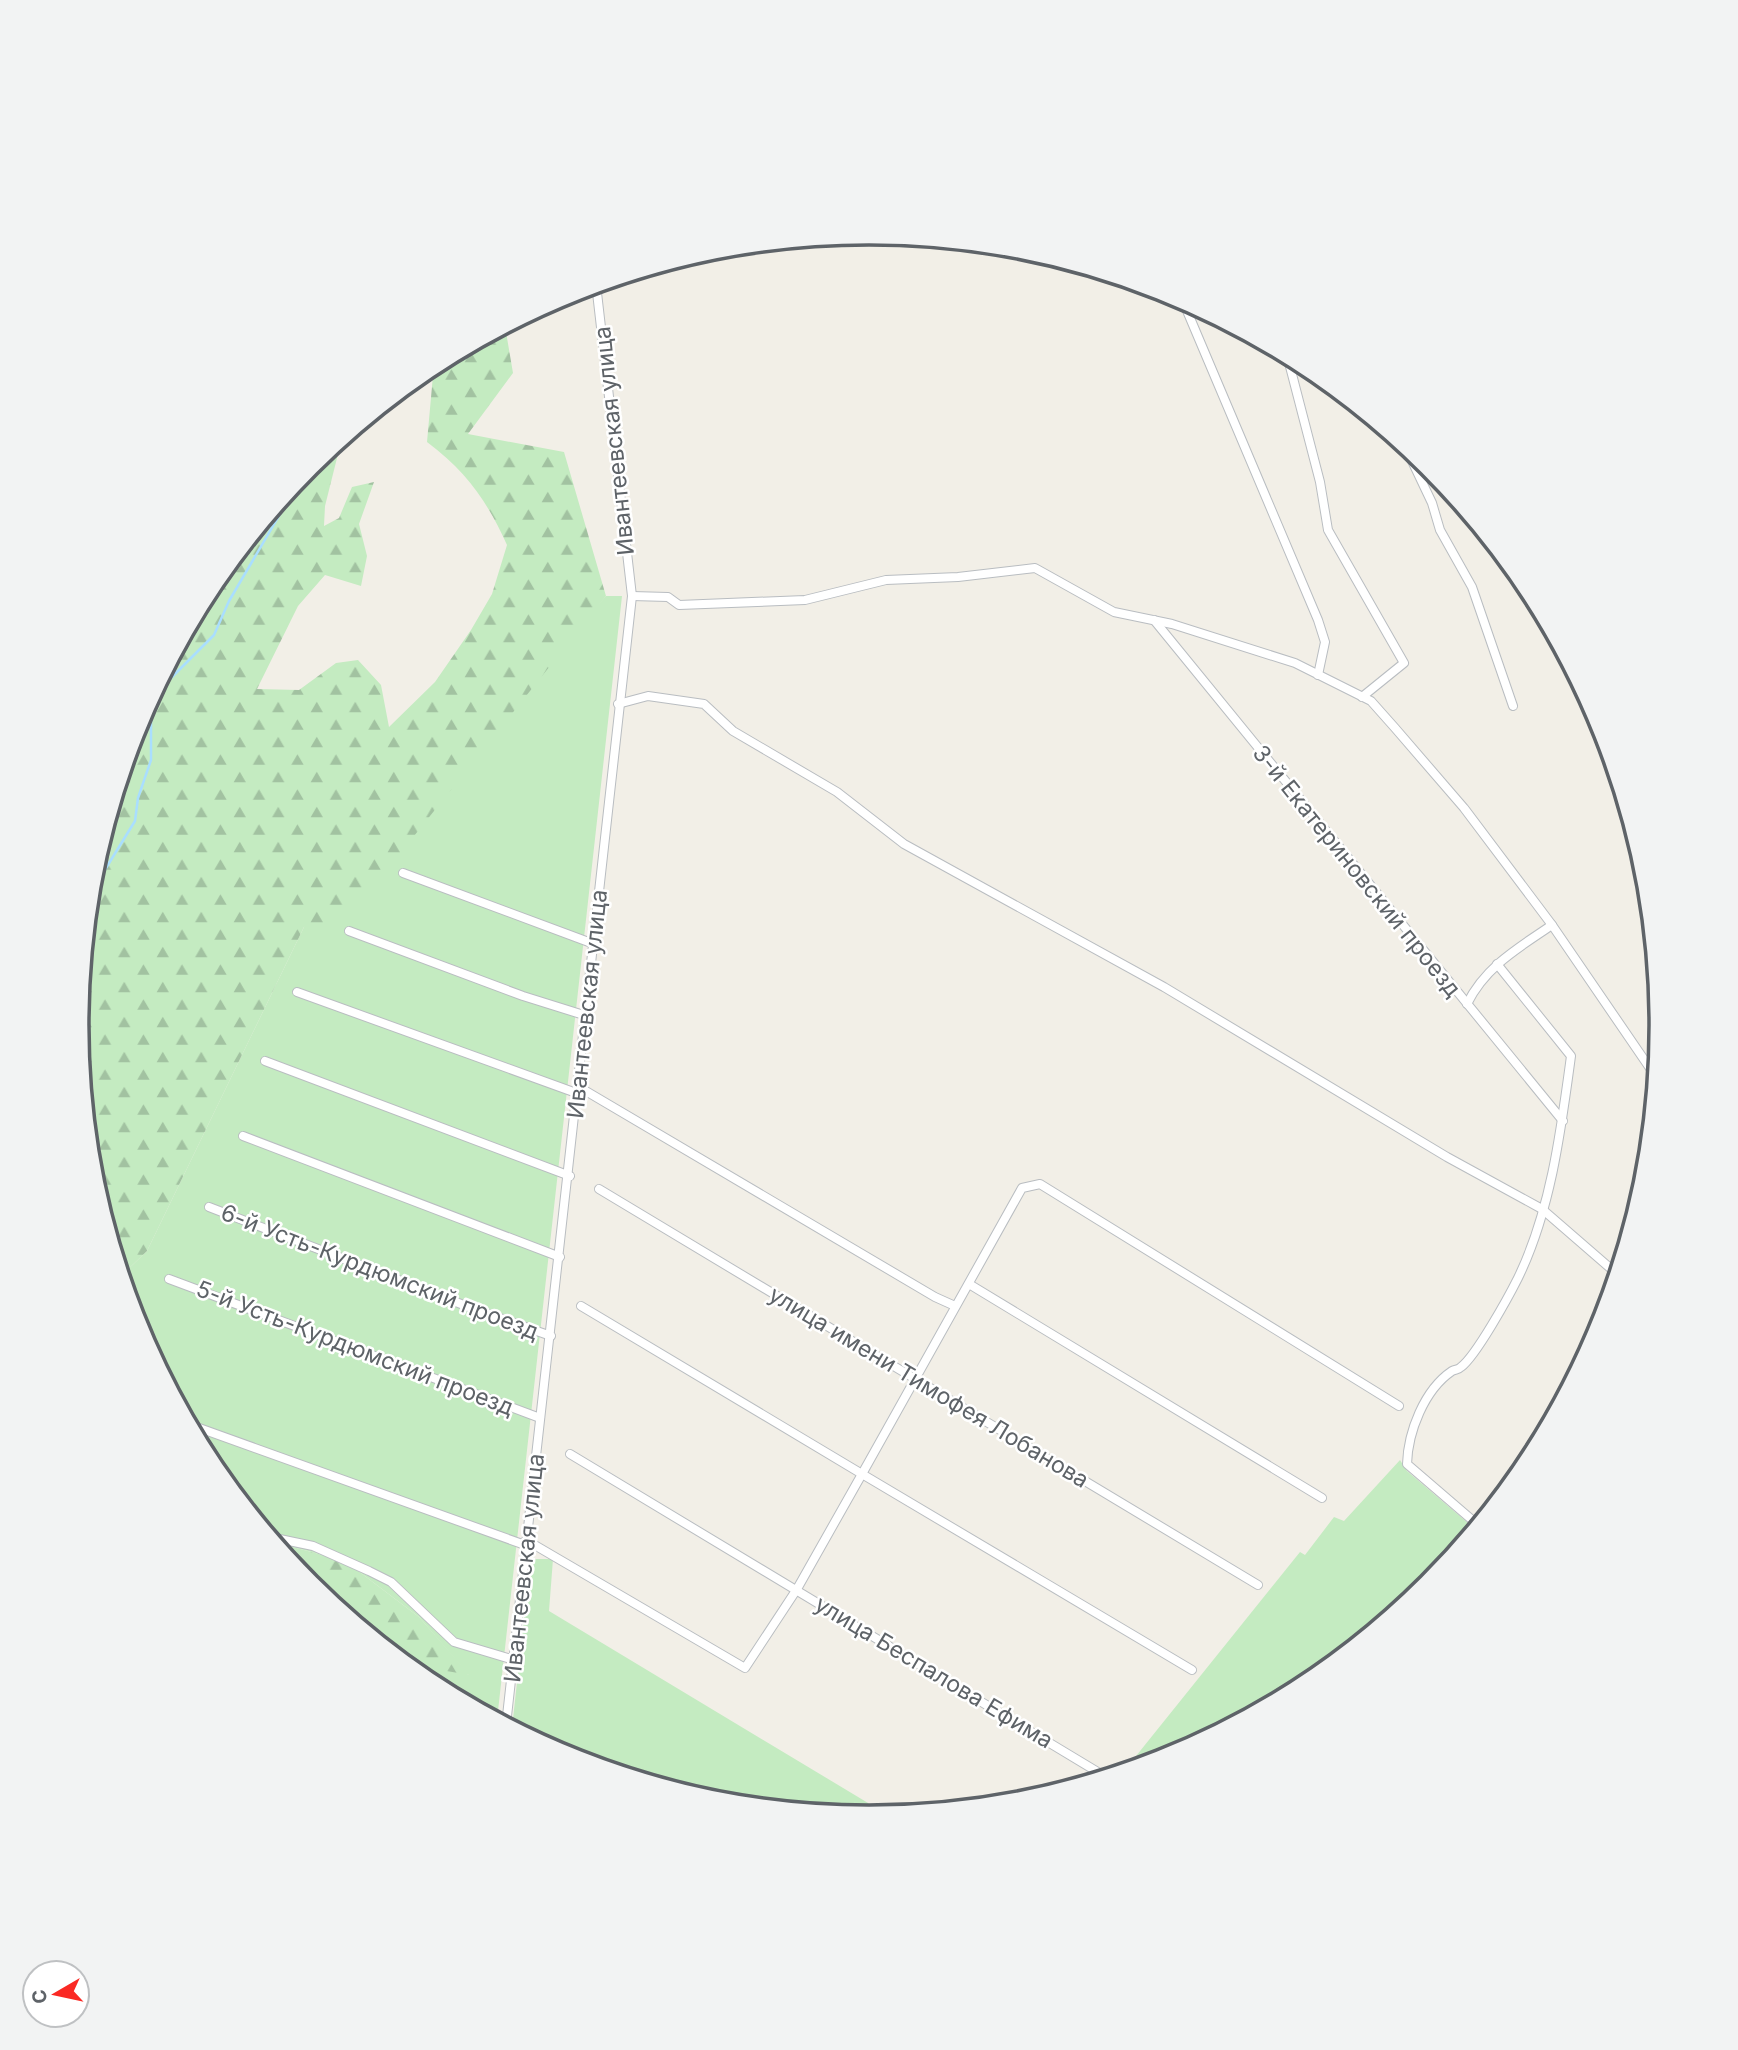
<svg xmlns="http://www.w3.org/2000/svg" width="1738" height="2050" font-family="Inter,sans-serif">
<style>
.green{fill:#c4ebc1}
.forest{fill:url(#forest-firs)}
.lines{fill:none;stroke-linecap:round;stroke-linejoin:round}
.stream{stroke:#a9deff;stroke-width:2.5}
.street-casing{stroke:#b9bdc1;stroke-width:10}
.street{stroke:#fff;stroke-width:8}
.labels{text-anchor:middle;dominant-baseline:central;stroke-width:5;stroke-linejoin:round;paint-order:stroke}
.street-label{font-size:23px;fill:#5e6368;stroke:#fff}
.rim{fill:none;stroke:#5e6368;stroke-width:3.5}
</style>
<defs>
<pattern id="forest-firs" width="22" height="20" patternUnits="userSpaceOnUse" patternTransform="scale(1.75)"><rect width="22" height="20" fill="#c4ebc1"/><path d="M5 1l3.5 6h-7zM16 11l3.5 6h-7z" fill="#a2c2a1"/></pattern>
</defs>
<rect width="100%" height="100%" fill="#f2efe7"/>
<g class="green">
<path d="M 606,596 L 622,596 L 497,1720 L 429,1683 L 322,1596 L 469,1675 L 419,1617 L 345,1561 L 274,1542 L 210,1465 L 137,1328 L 121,1276 L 147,1251 L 304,927 Z"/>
<path d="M 1400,1460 L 1407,1471 L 1475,1529 C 1459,1548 1445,1571 1427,1587 C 1339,1667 1238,1737 1124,1771 L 1300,1552 L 1305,1555 L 1334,1517 L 1344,1521 Z"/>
<path d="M 534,1559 L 553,1559 L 549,1611 L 888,1815 L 869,1817 L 714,1802 L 566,1757 L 512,1728 L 530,1563 Z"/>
</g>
<g class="forest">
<path d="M 505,326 L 513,373 L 468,434 L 564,452 L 606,596 L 346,921 L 304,927 L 147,1251 L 121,1276 L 92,1179 L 77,1025 L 92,870 L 137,722 L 211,585 L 309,465 L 342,438 L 325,506 L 324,526 L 339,518 L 352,487 L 374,482 L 359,524 L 367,556 L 361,586 L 325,575 L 298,606 L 257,689 L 299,690 L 336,663 L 358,660 L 381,685 L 389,727 L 435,682 L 471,630 L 492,594 L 507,545 C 487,501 467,472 427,442 L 434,364 Z"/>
<path d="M 274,1542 L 345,1561 L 419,1617 L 470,1675 L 423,1667 L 309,1585 Z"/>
</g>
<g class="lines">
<path class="stream" d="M 90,894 L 135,821 L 138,798 L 151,760 L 151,722 L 155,694 L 214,635 L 229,601 L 307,468"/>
<g class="street-casing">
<g id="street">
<path d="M 1182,299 L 1318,620 L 1325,642 L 1318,675"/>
<path d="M 1287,355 L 1320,482 L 1328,530 L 1404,663 L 1362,697"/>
<path d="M 1404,444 L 1432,503 L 1440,530 L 1472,587 L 1513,706"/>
<path d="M 632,596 L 668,597 L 679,605 L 805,600 L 886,580 L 958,577 L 1035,568 L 1114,612 L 1172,624 L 1295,663 L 1371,701 L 1395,728 L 1464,808 L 1552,925 L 1656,1077"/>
<path d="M 1154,620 L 1563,1121"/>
<path d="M 618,704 L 648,696 L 704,704 L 733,731 L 837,792 L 904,844 L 1164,987 L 1447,1157 L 1542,1209 L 1617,1274"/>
<path d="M 403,873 L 594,944"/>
<path d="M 349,931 L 523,996 L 587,1016"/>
<path d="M 297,992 L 579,1094"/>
<path d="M 1467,1004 C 1485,967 1518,948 1552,925"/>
<path d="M 265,1061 L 570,1176"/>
<path d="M 579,1087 L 935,1297 L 955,1306"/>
<path d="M 243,1136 L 560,1257"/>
<path d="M 599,1189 L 1258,1585"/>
<path d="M 209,1207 L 474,1309 L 551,1336"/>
<path d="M 169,1279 L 540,1418"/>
<path d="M 969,1284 L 1322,1498"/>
<path d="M 188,1424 L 525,1545"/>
<path d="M 570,1454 L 1106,1777"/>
<path d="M 1478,1525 L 1407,1464 C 1408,1432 1424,1390 1452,1371 C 1456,1369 1458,1370 1461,1367 C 1476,1356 1509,1296 1518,1278 C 1551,1210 1561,1130 1571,1056 L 1497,964"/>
<path d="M 270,1537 L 313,1546 L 369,1571 L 391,1582 L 454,1642 L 514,1660"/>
<path d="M 526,1540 L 745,1668 L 797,1589 L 862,1474 L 581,1306"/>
<path d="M 1192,1670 L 862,1474 L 1022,1188 L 1040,1184 L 1399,1406"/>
<path d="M 506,1725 L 632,596 L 596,284"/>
</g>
</g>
<use href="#street" class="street"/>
</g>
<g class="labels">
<g class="street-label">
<text transform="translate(614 441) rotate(-96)">Ивантеевская улица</text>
<text transform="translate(1357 871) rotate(51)">3-й Екатериновский проезд</text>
<text transform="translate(587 1004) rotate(-84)">Ивантеевская улица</text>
<text transform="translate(380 1272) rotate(21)">6-й Усть-Курдюмский проезд</text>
<text transform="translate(355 1348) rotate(21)">5-й Усть-Курдюмский проезд</text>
<text transform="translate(929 1387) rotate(31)">улица имени Тимофея Лобанова</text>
<text transform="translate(524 1568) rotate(-84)">Ивантеевская улица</text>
<text transform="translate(934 1672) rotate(31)">улица Беспалова Ефима</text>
</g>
</g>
<path d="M0 0H1738V2050H0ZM89 1025a780 780 0 1 1 1560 0a780 780 0 1 1-1560 0Z" fill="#f2f3f3" fill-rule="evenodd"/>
<path class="rim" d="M89 1025a780 780 0 1 1 1560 0a780 780 0 1 1-1560 0Z"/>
<g transform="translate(56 1994) rotate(261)"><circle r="33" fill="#ffffff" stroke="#bfc1c3" stroke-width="2"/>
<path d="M0-5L12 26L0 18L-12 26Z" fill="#fa2924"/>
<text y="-10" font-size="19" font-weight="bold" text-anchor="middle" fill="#5e6368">С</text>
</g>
</svg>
